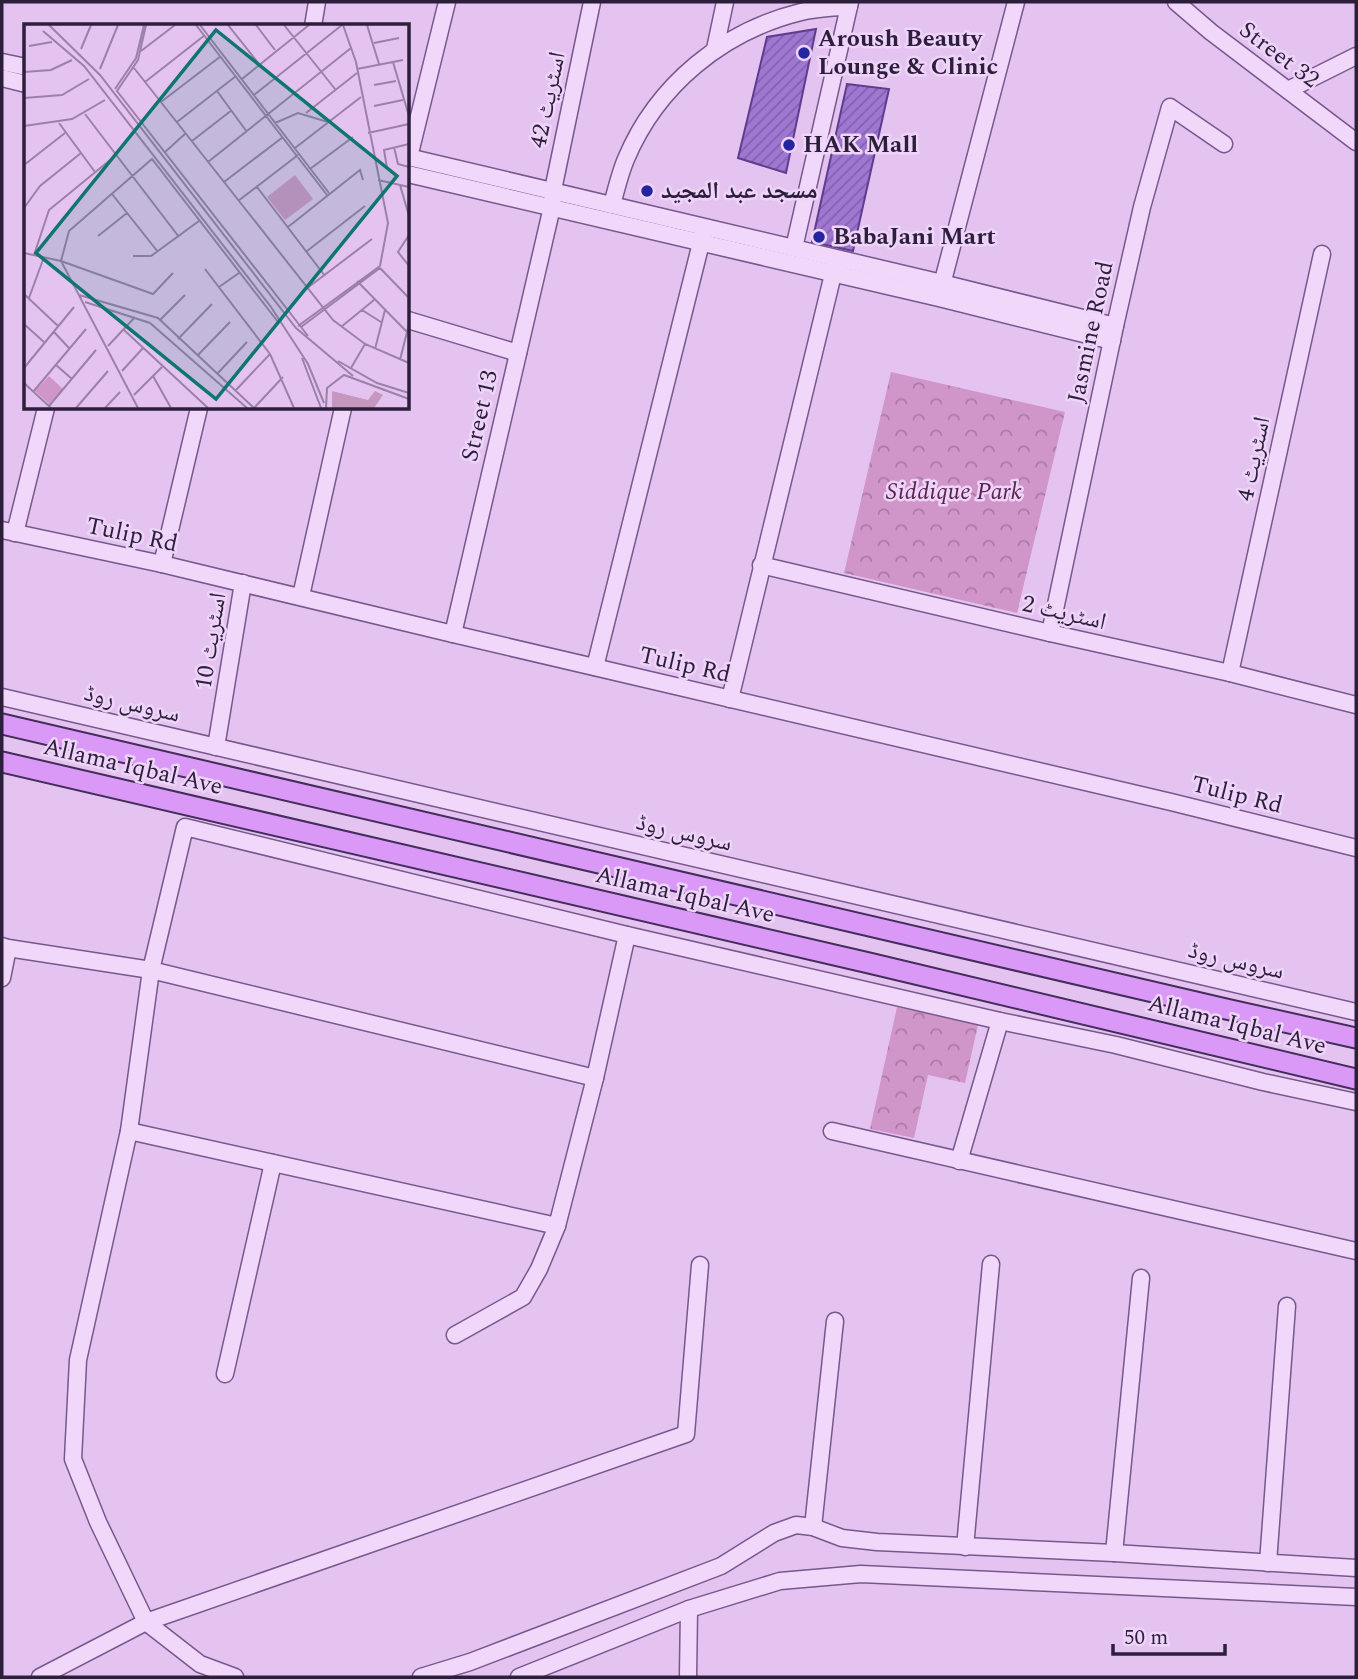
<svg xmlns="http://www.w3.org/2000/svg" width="1358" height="1679" font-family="Spectral,'Noto Naskh Arabic',serif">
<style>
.forest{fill:url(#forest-crowns)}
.building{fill:url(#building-hatch);stroke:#5f3c8e;stroke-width:2}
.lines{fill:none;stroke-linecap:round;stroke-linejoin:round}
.minor-casing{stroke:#76588d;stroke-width:19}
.major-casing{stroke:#432d5b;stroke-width:23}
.minor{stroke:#f1d8fb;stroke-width:16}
.major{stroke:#db99f7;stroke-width:19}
.poi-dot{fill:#2524a1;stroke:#eed4f8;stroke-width:2.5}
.labels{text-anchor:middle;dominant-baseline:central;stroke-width:5;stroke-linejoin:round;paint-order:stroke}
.poi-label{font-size:24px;font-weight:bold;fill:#2d1e3c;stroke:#eed4f8;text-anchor:start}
.street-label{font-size:24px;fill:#2d1e3c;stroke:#eed4f8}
.park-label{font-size:24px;font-style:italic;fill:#5a234b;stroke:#eed4f8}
.inset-road{fill:none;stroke:#9b81a9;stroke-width:2}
.view{fill:#0f766e;fill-opacity:0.15;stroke:#0f766e;stroke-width:3.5}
.inset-edge{fill:none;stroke:#2d1e3c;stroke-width:3.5}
</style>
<defs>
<pattern id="forest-crowns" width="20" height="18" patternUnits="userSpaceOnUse" patternTransform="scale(1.75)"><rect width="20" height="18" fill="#d196c9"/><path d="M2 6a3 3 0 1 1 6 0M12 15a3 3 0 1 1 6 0" fill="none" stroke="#aa7aa4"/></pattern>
<pattern id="building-hatch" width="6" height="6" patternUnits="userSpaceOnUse" patternTransform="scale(1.75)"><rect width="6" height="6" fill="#9f77d2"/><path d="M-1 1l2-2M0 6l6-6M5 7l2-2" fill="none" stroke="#8261ac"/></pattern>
</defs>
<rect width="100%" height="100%" fill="#e5c3f1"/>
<g class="forest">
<path d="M 891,372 L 1065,412 L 1017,613 L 844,573 Z"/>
<path d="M 897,1007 L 978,1025 L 965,1083 L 928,1075 L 914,1138 L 870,1129 Z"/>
</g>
<g class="building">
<path d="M 816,29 L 786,173 L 738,158 L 767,37 Z"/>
<path d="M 847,84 L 889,89 L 853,251 L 812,242 Z"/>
</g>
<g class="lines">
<g class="minor-casing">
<g id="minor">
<path d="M 1176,2 L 1211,32 L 1356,142"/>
<path d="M 313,26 L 317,2"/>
<path d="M 715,49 L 725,2"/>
<path d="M 2,62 L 26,67"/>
<path d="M 2,78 L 26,84"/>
<path d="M 1288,90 L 1356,56"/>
<path d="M 408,157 L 942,283 L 1115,326"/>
<path d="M 409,157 L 447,2"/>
<path d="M 408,174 L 939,298 L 1112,341"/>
<path d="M 612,205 C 616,190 620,173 626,159 C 657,85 723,31 801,12 C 816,8 833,8 849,6"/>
<path d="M 794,248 L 850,2"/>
<path d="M 940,292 L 1016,2"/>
<path d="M 408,320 L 518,353"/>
<path d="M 2,530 L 162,564 L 453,634 L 1171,802 L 1356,848"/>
<path d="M 15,533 L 46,408"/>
<path d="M 162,564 L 199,408"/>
<path d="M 761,565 L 1050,633 L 1230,673 L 1356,705"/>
<path d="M 301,596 L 343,408"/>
<path d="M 1050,633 L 1115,326 L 1142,207 L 1170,107 L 1224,144"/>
<path d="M 453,634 L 552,207 L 553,190 L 592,2"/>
<path d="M 595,667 L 703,235"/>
<path d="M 1230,673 L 1322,254"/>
<path d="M 2,697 L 1356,1012"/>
<path d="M 730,699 L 835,266"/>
<path d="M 216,747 L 243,583"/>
<path d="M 2,946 L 8,948 L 151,970 L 595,1078"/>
<path d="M 2,978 L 8,948"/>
<path d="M 129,1131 L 557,1226"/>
<path d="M 832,1131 L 1356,1251"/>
<path d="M 959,1161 L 1000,1021"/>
<path d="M 455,1335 L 523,1297 L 539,1269 L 557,1226 L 595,1078 L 627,935"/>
<path d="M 225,1374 L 273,1163"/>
<path d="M 813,1527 L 835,1321"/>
<path d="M 965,1547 L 991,1264"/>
<path d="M 1114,1553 L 1141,1278"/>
<path d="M 1268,1563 L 1287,1306"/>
<path d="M 40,1677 L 146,1622 L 686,1434 L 700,1265"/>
<path d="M 235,1677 L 200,1664 L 146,1622 L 98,1522 L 73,1459 L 78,1360 L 129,1131 L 151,970 L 185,827 L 627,935 L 1000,1021 L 1116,1045 L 1263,1082 L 1356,1102"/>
<path d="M 421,1677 L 470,1662 L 721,1566 L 774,1533 L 796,1525 L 813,1527 L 842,1538 L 877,1542 L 1114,1553 L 1356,1568"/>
<path d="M 519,1677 L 689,1609 L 780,1581 L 861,1574 L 1356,1597"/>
<path d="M 688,1677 L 689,1609"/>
</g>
</g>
<g class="major-casing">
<g id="major">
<path d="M 2,724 L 1226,1009 L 1356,1038"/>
<path d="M 2,762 L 869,963 L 1356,1079"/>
</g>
</g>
<use href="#minor" class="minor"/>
<use href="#major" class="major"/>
</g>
<g class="poi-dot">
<circle cx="804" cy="53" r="7"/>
<circle cx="789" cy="145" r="7"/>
<circle cx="647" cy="191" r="7"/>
<circle cx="819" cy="237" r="7"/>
</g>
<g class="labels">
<g class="poi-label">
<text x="818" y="39">Aroush Beauty<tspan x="818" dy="28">Lounge &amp; Clinic</tspan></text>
<text x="803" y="145">HAK Mall</text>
<text x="661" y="191">مسجد عبد المجید</text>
<text x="833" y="237">BabaJani Mart</text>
</g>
<g class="street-label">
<text transform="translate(1279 55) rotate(37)">Street 32</text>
<text transform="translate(548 100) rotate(-78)">اسٹریٹ 42</text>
<text transform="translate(1091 332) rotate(-78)">Jasmine Road</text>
<text transform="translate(480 416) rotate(-77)">Street 13</text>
<text transform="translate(1254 459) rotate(-78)">اسٹریٹ 4</text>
<text transform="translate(132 535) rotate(12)">Tulip Rd</text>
<text transform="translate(1064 613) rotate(13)">اسٹریٹ 2</text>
<text transform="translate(211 641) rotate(-81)">اسٹریٹ 10</text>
<text transform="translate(685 665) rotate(13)">Tulip Rd</text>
<text transform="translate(132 704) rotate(13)">سروس روڈ</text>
<text transform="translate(133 767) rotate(13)">Allama Iqbal Ave</text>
<text transform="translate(1237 795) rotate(14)">Tulip Rd</text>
<text transform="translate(684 833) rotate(13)">سروس روڈ</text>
<text transform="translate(685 895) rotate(13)">Allama Iqbal Ave</text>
<text transform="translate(1236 961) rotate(13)">سروس روڈ</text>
<text transform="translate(1237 1025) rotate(14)">Allama Iqbal Ave</text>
</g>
<g class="park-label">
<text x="954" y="492">Siddique Park</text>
</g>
</g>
<g transform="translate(24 24)">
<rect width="385" height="385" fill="#e5c3f1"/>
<path d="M 271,151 L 289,175 L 261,196 L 243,173 ZM 25,352 L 39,365 L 25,380 L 11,367 Z" fill="#d196c9"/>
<path d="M 308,367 L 344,376 L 351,367 L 359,371 L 350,384 L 308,384 Z" fill="#c596be"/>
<path class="inset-road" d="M 25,1 L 76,51 L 272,304 L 329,352M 122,1 L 114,36 L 93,67 L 284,312M 172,1 L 303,171M 176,1 L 305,169M 204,1 L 235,40M 232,1 L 251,26M 260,1 L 311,65M 319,1 L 332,38 L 364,199 L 356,242M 343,1 L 355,40M 19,7 L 60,42 L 247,283 L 284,340 L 300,379M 350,19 L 375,14M 5,22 L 28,18M 57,25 L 67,1M 117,27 L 151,1M 369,38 L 385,92M 110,44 L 309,296 L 341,320 L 385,339M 76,45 L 94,1M 333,45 L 379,36M 0,48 L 27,46 L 48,36M 218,55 L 285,1M 121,58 L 181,11M 350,61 L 372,57M 91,65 L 112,34 L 120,1M 193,67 L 223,108M 230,71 L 318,1M 0,74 L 38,71 L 65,55M 137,78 L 197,32M 350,82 L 379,76M 282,89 L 333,49M 61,90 L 155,213M 153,98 L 212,52M 35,99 L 71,148M 251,99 L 274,89 L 304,98M 0,102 L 48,95 L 81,76M 344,109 L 385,100M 168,117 L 208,86M 370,123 L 374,140 L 385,143M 271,124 L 337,73M 141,128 L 162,109M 184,138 L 327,24M 0,141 L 41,109M 363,144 L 360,126 L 385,120M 286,145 L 329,113M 354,156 L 385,163M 200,158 L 259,113M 376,161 L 385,192M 233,163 L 301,252M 88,170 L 134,228M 214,177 L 274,131M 0,184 L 16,162 L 57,129M 264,203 L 336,146 L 339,156M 385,211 L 374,228 L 385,242M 74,212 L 103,189M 283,227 L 341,182M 0,229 L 37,237 L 129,270 L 149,249M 10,231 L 25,186 L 91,132M 109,232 L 127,232 L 175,197M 356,244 L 385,274M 181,245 L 246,330 L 270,384M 333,257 L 383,308M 195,263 L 215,249M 282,265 L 348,215M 0,270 L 34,302M 55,271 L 134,294 L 230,384M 5,274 L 20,233M 61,278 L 126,299 L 223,384M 338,286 L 357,298M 136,296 L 161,271M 0,300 L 21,319M 274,302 L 356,242M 277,303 L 356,244M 317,303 L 350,276M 100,306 L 184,384M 30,308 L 45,324M 154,315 L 188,280M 84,322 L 111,293M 351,325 L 361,286M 173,332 L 206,298M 278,334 L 297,384M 376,336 L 385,300M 314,337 L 353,359 L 385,369M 32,341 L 48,355M 0,344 L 50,283M 327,344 L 341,320M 98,347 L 119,324M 193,350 L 223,318M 129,352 L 147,384M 0,359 L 27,384M 211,367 L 246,330M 9,368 L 62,305M 110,371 L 138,343M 25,382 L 72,326M 52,384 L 84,347M 81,384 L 96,368M 114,384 L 37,237 L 45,207 L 128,135 L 254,298M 230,384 L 259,353M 302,384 L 303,364 L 320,351 L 385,375"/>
<path class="view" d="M 192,6 L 373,152 L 192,375 L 12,229 Z"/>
<rect width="385" height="385" class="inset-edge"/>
</g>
<rect width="1358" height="1679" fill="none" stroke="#2d1e3c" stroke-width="7"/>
<path d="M1113 1644v10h112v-10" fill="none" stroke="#2d1e3c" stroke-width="3.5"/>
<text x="1124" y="1644" font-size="21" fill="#2d1e3c" stroke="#eed4f8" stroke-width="5" paint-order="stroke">50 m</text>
</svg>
